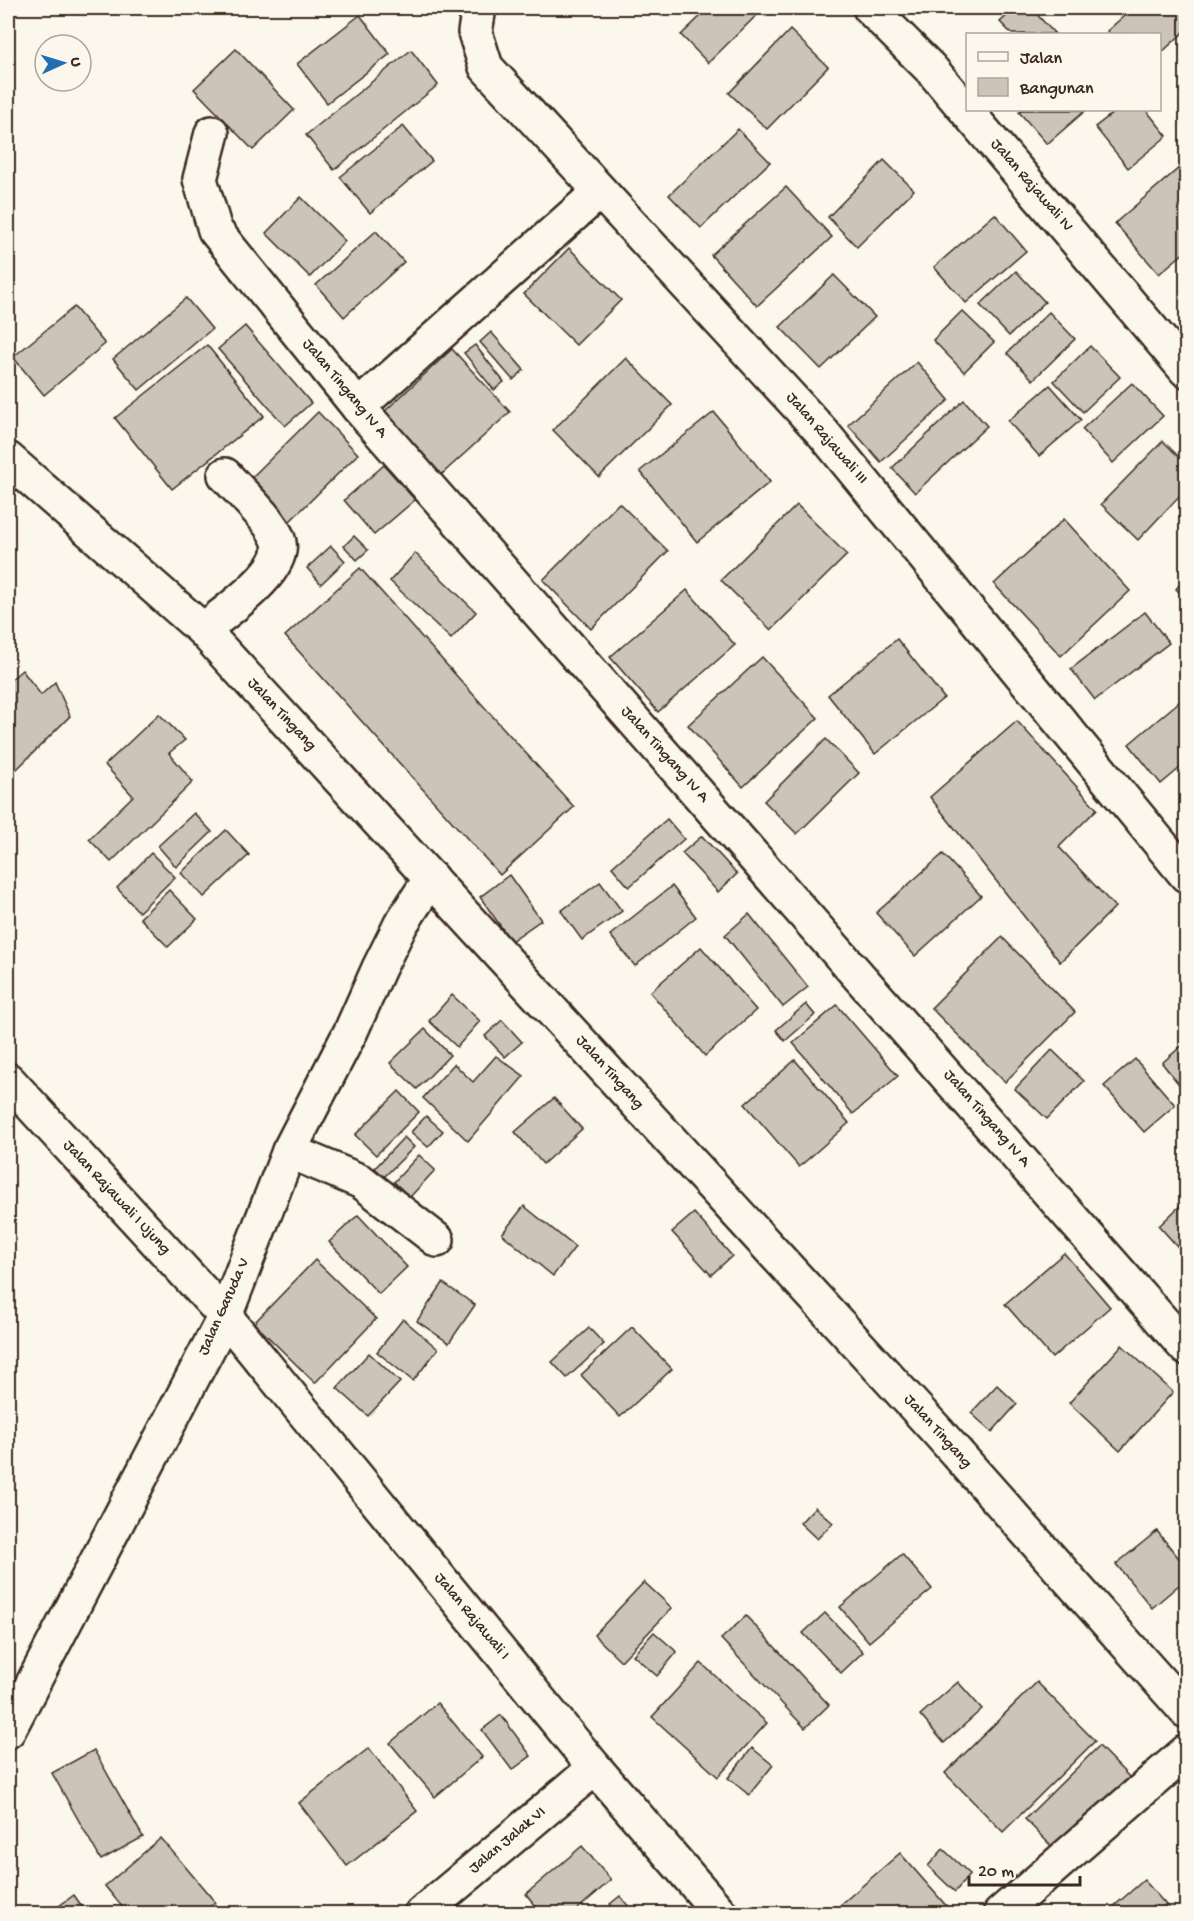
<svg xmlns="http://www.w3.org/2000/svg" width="1194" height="1921" font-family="'Gochi Hand',sans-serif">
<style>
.building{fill:#ccc4b9;stroke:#3b2a1e;stroke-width:1.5}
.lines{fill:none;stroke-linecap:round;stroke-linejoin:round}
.street-casing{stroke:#3b2a1e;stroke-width:38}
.secondary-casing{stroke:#3b2a1e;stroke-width:38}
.street{stroke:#fbf7ec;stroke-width:33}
.secondary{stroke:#fbf7ec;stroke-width:33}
.labels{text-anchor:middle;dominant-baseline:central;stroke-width:4.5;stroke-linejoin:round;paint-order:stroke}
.street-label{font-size:16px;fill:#3b2a1e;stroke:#fbf7ec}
</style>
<rect width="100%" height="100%" fill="#fbf7ec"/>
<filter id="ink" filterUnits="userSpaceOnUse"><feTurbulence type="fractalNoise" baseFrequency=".0167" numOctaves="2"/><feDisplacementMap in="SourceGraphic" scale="12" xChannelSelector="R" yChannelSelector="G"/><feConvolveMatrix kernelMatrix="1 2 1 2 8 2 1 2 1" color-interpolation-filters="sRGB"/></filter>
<g filter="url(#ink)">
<g class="building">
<path d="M 709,8 L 764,8 L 708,63 L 681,35 Z"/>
<path d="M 1015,8 L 1031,8 L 1055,34 L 1012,34 L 1000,22 Z"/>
<path d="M 1133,8 L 1186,8 L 1186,30 L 1160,54 L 1160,34 L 1110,34 L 1107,31 Z"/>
<path d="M 360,15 L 390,54 L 327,103 L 297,64 Z"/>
<path d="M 790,30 L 828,67 L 767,129 L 729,93 Z"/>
<path d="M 236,49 L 294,110 L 253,150 L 194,89 Z"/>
<path d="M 411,50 L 438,85 L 334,170 L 306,135 Z"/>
<path d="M 1021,110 L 1086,110 L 1047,144 L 1019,112 Z"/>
<path d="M 1117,110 L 1146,110 L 1167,136 L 1128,168 L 1095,127 Z"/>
<path d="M 403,126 L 432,161 L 370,213 L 340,177 Z"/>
<path d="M 738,129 L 770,162 L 701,228 L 669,195 Z"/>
<path d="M 884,160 L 914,190 L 857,247 L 828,217 Z"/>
<path d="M 1186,162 L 1186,251 L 1159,274 L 1115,223 Z"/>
<path d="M 786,187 L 832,237 L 757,306 L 711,255 Z"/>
<path d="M 301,197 L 345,241 L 310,277 L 266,233 Z"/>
<path d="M 995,214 L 1026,251 L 966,303 L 934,267 Z"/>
<path d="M 376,231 L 404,262 L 344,317 L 316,285 Z"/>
<path d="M 569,248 L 621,300 L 576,345 L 524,294 Z"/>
<path d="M 1016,271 L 1045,302 L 1009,336 L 980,305 Z"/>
<path d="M 834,275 L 875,317 L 821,369 L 780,327 Z"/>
<path d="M 186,298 L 212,329 L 139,390 L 113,359 Z"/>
<path d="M 74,307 L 105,344 L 44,395 L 13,357 Z"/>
<path d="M 962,311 L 994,342 L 964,372 L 933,340 Z"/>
<path d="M 1049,312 L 1075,339 L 1033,380 L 1007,353 Z"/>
<path d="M 245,326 L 311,403 L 285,426 L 218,349 Z"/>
<path d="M 491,332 L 524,370 L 513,380 L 480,342 Z"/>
<path d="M 207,345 L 264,416 L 172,489 L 115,418 Z"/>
<path d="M 475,345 L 504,382 L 494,390 L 464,353 Z"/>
<path d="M 1090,346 L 1120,377 L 1083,412 L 1054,381 Z"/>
<path d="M 452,349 L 510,412 L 441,475 L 384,412 Z"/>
<path d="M 626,358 L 672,405 L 599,477 L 553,430 Z"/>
<path d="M 917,362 L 949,400 L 881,462 L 848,425 Z"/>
<path d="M 1132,383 L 1163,416 L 1113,463 L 1082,429 Z"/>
<path d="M 1050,385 L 1081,420 L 1039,456 L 1008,421 Z"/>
<path d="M 964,400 L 987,426 L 915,493 L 892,468 Z"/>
<path d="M 318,412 L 358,454 L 287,524 L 247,482 Z"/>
<path d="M 714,412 L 770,482 L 697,542 L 640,471 Z"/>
<path d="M 1163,441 L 1186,464 L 1186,489 L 1138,540 L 1101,504 Z"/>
<path d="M 384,465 L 415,500 L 374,535 L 344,500 Z"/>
<path d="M 619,503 L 668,551 L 591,629 L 543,580 Z"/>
<path d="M 797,505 L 847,555 L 771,630 L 721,580 Z"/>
<path d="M 1064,519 L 1130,591 L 1061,656 L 994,584 Z"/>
<path d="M 354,536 L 368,550 L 357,560 L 344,546 Z"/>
<path d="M 331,546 L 345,561 L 321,584 L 307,568 Z"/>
<path d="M 415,553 L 476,612 L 451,639 L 390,581 Z"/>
<path d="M 360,568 L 574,807 L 500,875 L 285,636 Z"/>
<path d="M 1186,577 L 1186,599 L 1176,589 Z"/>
<path d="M 687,590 L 735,645 L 658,712 L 610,657 Z"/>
<path d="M 1145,612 L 1169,643 L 1095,700 L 1071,669 Z"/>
<path d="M 897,639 L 944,698 L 875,754 L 828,695 Z"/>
<path d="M 762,657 L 818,718 L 743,787 L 688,725 Z"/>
<path d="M 22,670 L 41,695 L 55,682 L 70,716 L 13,773 L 8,767 L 8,682 Z"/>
<path d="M 1186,696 L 1186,763 L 1161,784 L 1129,744 Z"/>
<path d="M 159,714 L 185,740 L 169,753 L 193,782 L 111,862 L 89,839 L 133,796 L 105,765 Z"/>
<path d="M 1017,721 L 1097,809 L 1059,847 L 1115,907 L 1060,962 L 930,797 Z"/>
<path d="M 826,739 L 859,773 L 797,834 L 764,801 Z"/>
<path d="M 194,813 L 212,832 L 176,867 L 158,846 Z"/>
<path d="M 667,819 L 684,839 L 629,887 L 612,867 Z"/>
<path d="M 226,830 L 249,855 L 204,897 L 181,873 Z"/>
<path d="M 702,836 L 737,874 L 718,892 L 682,853 Z"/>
<path d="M 151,853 L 175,877 L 139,912 L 117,888 Z"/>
<path d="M 943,854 L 981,896 L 915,956 L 876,913 Z"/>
<path d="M 509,875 L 541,920 L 511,941 L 480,897 Z"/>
<path d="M 600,882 L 622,911 L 582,940 L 561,911 Z"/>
<path d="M 672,886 L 696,917 L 635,966 L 610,935 Z"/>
<path d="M 169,890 L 197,919 L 168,947 L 140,918 Z"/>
<path d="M 749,914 L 808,987 L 783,1007 L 725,935 Z"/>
<path d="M 1002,937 L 1075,1012 L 1005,1082 L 931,1008 Z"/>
<path d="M 701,947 L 756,1010 L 705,1056 L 650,992 Z"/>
<path d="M 452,995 L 480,1021 L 457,1047 L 429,1021 Z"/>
<path d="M 806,1004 L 815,1015 L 785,1041 L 776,1030 Z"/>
<path d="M 837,1005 L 898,1076 L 853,1114 L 793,1043 Z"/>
<path d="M 502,1020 L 522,1042 L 505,1057 L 485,1036 Z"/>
<path d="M 425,1029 L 450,1055 L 417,1089 L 390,1063 Z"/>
<path d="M 1186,1042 L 1186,1093 L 1162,1063 Z"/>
<path d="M 1052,1050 L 1084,1081 L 1047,1119 L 1015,1089 Z"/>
<path d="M 496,1056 L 524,1076 L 468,1141 L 423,1098 L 454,1064 L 473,1082 Z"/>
<path d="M 1135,1059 L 1175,1105 L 1144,1132 L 1104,1086 Z"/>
<path d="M 795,1060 L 849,1123 L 799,1167 L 745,1104 Z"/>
<path d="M 399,1091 L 419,1112 L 376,1155 L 355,1135 Z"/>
<path d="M 554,1098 L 582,1129 L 543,1164 L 515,1132 Z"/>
<path d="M 426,1116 L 443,1131 L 428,1147 L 411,1132 Z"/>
<path d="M 404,1137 L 414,1147 L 384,1177 L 375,1168 Z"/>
<path d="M 419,1155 L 435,1170 L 410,1197 L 394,1182 Z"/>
<path d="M 1186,1200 L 1186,1256 L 1159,1226 Z"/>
<path d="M 524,1206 L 575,1247 L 553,1276 L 502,1234 Z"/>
<path d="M 694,1213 L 732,1256 L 711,1275 L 672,1232 Z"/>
<path d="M 358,1215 L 407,1267 L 379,1294 L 329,1242 Z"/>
<path d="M 1064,1253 L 1110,1307 L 1052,1358 L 1005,1304 Z"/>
<path d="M 315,1260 L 376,1319 L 315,1383 L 254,1323 Z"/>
<path d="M 443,1283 L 475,1305 L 449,1343 L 417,1321 Z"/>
<path d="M 403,1319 L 438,1349 L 413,1381 L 377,1352 Z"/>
<path d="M 632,1327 L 672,1369 L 620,1417 L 581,1375 Z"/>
<path d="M 589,1328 L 604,1344 L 567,1378 L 552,1362 Z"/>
<path d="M 1122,1345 L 1173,1392 L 1120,1451 L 1069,1403 Z"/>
<path d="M 369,1353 L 400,1382 L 368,1416 L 337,1388 Z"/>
<path d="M 997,1385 L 1017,1404 L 992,1432 L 971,1413 Z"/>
<path d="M 815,1507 L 833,1523 L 817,1539 L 800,1523 Z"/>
<path d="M 1157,1531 L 1186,1567 L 1186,1579 L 1152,1608 L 1116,1564 Z"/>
<path d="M 902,1554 L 932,1589 L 869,1642 L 840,1607 Z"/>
<path d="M 644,1582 L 672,1608 L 621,1661 L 594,1635 Z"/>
<path d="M 825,1613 L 863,1652 L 841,1673 L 803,1633 Z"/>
<path d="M 746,1616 L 829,1705 L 805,1728 L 721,1639 Z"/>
<path d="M 654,1632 L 677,1652 L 657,1676 L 633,1655 Z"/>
<path d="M 701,1663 L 767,1723 L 718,1777 L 652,1717 Z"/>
<path d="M 958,1682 L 982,1709 L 944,1743 L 920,1715 Z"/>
<path d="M 1037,1682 L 1095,1741 L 1003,1832 L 945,1773 Z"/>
<path d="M 437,1703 L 482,1757 L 435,1797 L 390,1743 Z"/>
<path d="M 501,1715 L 531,1756 L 512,1770 L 482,1730 Z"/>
<path d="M 1099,1746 L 1133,1781 L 1059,1854 L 1025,1819 Z"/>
<path d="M 369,1748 L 417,1811 L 347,1866 L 299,1803 Z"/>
<path d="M 752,1748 L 773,1765 L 749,1795 L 728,1778 Z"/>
<path d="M 94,1750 L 143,1837 L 101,1860 L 52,1773 Z"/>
<path d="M 161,1838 L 215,1902 L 202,1914 L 128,1914 L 105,1886 Z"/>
<path d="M 582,1846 L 611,1880 L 572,1914 L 542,1914 L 526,1894 Z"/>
<path d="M 943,1849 L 970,1874 L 955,1892 L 928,1866 Z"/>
<path d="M 900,1853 L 949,1909 L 944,1914 L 844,1914 L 838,1907 Z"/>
<path d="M 1144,1880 L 1174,1914 L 1118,1914 L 1113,1907 Z"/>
<path d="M 74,1895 L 87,1914 L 48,1914 Z"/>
<path d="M 620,1896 L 635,1914 L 618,1914 L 610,1904 Z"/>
</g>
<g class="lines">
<g class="street-casing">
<g id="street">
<path d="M 479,8 L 475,32 L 486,67 L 823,433 L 1186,875"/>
<path d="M 870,8 L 931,69 L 1186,370"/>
<path d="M 212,133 L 200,179 L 215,230 L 358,407 L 1186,1348"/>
<path d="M 358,407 L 599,192"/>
<path d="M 203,630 C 223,613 290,569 278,539 C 271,520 239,491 225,475"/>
<path d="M 8,1080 L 225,1316 L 595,1768 L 721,1914"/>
<path d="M 289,1151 L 362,1182 L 437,1240"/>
<path d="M 8,1731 L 225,1316 L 289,1151 L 351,1031 L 379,968 L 401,924 L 431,878"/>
<path d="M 421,1914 L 595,1768"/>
<path d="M 1000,1914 L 1186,1752"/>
</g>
</g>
<g class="secondary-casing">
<path id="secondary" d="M 8,459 L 203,630 L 938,1432 L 1186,1711"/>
</g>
<use href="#street" class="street"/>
<use href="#secondary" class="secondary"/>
</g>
</g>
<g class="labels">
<g class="street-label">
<text transform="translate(1031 186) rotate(49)">Jalan Rajawali IV</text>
<text transform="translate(344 389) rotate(50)">Jalan Tingang IV A</text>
<text transform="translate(826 439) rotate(49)">Jalan Rajawali III</text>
<text transform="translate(281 715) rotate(47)">Jalan Tingang</text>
<text transform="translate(664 755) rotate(48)">Jalan Tingang IV A</text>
<text transform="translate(609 1073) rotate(48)">Jalan Tingang</text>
<text transform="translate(986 1119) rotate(49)">Jalan Tingang IV A</text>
<text transform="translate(116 1198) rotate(47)">Jalan Rajawali I Ujung</text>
<text transform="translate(225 1307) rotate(-66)">Jalan Garuda V</text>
<text transform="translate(937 1432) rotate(48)">Jalan Tingang</text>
<text transform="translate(471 1617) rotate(50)">Jalan Rajawali I</text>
<text transform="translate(508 1841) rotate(-40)">Jalan Jalak VI</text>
</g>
</g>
<rect width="1194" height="1921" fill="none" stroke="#fbf7ec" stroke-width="30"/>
<rect x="15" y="15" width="1164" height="1891" fill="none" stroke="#3b2a1e" stroke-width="2" filter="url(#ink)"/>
<rect x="966" y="33" width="195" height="78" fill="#fbf7ec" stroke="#aea59a" stroke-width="1.5"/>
<rect x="978" y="52" width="30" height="9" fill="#fbf7ec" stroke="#aea59a" stroke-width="1.5"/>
<text x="1020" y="63" font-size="18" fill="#3b2a1e">Jalan</text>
<rect x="978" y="78" width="30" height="18" fill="#ccc4b9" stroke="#aea59a" stroke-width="1.5"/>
<text x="1020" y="93" font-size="18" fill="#3b2a1e">Bangunan</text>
<g transform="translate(63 63) rotate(86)"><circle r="28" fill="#fbf7ec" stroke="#aea59a" stroke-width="1.5"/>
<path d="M0-4.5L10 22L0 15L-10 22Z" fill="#1f6fb2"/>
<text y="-9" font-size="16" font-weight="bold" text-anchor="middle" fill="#3b2a1e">U</text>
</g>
<path d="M969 1876v9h111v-9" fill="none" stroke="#3b2a1e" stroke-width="3"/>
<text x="978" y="1876" font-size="18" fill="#3b2a1e" stroke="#fbf7ec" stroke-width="4.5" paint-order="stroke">20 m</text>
</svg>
